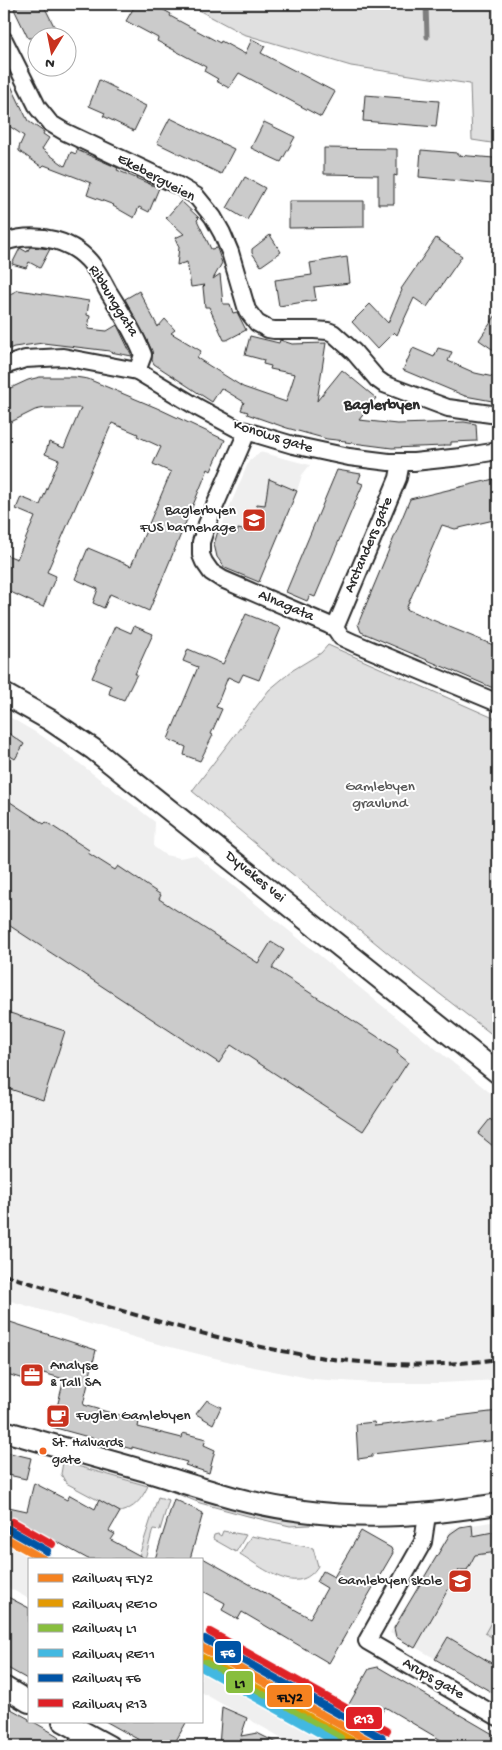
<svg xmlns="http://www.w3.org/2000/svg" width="502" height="1750" font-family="'Gochi Hand',sans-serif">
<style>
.built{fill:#efefef}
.green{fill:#e0e0e0;stroke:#868686}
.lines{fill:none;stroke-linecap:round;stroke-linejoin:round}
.stream{stroke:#7e7e7e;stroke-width:5}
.building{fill:#cbcbcb;stroke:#2b2b2b}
.minor-casing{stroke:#2b2b2b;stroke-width:20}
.tertiary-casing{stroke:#2b2b2b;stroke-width:24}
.minor{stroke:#fff;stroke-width:16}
.tertiary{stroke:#fff;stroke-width:20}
.rail{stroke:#2b2b2b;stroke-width:4;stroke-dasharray:8 4;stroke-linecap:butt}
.rail-1-casing{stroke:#fff;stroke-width:11}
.rail-2-casing{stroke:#fff;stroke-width:11}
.rail-3-casing{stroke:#fff;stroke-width:11}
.rail-4-casing{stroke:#fff;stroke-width:11}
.rail-5-casing{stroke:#fff;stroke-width:11}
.rail-6-casing{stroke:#fff;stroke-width:11}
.rail-1{stroke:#f58220;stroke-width:8}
.rail-2{stroke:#e39a04;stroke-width:8}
.rail-3{stroke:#88be3e;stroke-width:8}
.rail-4{stroke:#42b8e1;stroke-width:8}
.rail-5{stroke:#0054a6;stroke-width:8}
.rail-6{stroke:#df2027;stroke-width:8}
.bus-dot{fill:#f26522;stroke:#fff;stroke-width:2}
.labels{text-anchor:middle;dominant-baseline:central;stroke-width:4;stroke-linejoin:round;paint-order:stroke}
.bus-label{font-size:14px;fill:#2b2b2b;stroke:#fff;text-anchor:start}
.street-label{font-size:15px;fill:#2b2b2b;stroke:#fff}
.poi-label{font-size:15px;fill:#2b2b2b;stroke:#fff;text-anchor:end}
.park-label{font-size:15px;fill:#585858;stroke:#fff}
.neighbourhood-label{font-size:16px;font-weight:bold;fill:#2b2b2b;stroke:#fff}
.line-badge{stroke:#fff;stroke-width:2}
.badge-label{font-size:14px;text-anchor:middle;font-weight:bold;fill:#fff}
.pale-badge-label{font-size:14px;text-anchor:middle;font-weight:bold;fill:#111}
</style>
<rect width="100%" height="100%" fill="#fff"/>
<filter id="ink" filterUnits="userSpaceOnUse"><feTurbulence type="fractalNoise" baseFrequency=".02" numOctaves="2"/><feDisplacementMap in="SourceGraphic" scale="10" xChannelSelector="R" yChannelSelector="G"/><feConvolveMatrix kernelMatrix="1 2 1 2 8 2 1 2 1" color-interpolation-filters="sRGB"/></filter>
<g filter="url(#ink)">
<g class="built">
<path d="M 260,452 L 310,465 L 302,475 L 297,491 L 259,582 L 226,568 L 217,557 L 214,544 L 249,461 Z"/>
<path d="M 4,714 L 42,736 L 70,756 L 155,822 L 154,847 L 165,855 L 180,858 L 195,855 L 498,1099 L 498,1380 L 442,1383 L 373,1383 L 313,1379 L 239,1364 L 154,1343 L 4,1299 Z"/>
<path d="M 498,1521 L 498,1694 L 390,1633 L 452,1528 Z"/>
<path d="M 4,1524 L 21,1533 L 27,1543 L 57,1559 L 29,1559 L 29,1599 L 4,1585 Z"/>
<path d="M 201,1633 L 331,1706 L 328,1711 L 393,1746 L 296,1746 L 201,1692 Z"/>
</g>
<g class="green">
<path d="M 187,4 L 498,4 L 498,144 L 472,140 L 470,84 L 351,66 L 243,34 Z"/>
<path d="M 328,645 L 498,720 L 498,1039 L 401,964 L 192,791 L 269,690 L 293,670 L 321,653 Z"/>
<path d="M 63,1462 L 148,1486 C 141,1500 135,1508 120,1512 L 66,1483 L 61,1474 Z"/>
<path d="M 164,1486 L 312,1522 L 310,1525 L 290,1526 L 248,1516 L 200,1503 L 163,1488 Z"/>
<path d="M 158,1497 L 169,1500 L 160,1530 L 153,1529 L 145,1559 L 138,1559 Z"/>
<path d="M 223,1531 L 246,1535 L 236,1552 L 213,1539 L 214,1535 L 218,1534 L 221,1536 Z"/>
<path d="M 251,1536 L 313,1548 L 318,1566 C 298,1598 263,1568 240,1554 Z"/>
<path d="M 498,1610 L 498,1641 L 485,1633 Z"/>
</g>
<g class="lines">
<path class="stream" d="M 426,4 L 427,37"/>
</g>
<g class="building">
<path d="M 23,4 L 43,4 L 60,38 L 28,38 L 14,9 Z"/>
<path d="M 136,4 L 153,4 L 171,14 L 170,16 L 220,43 L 221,41 L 245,54 L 252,39 L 265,46 L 261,53 L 335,92 L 321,117 L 239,73 L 229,88 L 216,81 L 218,79 L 204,71 L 206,67 L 157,41 L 158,38 L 126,21 Z"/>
<path d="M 4,71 L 28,121 L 44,132 L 43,134 L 49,138 L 42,149 L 65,166 L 71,152 L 76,154 L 77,150 L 118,168 L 117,170 L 159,188 L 149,212 L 139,207 L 134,218 L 113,206 L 114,205 L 87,195 L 91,183 L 44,165 L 42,167 L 19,151 L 19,147 L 24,136 L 9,126 L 4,115 Z"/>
<path d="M 99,80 L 117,89 L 115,91 L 146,106 L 134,131 L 103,116 L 105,113 L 89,106 Z"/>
<path d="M 365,95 L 439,101 L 436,127 L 363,121 Z"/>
<path d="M 170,118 L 234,149 L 221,174 L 157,143 Z"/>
<path d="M 264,122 L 295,137 L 281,162 L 251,148 Z"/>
<path d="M 324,148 L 397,149 L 397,176 L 394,175 L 394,204 L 378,204 L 378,175 L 324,174 Z"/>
<path d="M 421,150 L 457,153 L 457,155 L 494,158 L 492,184 L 419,177 Z"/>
<path d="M 245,177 L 265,188 L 247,220 L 227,208 Z"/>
<path d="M 181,201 L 199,218 L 197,220 L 211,249 L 217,248 L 222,263 L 213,279 L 220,274 L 223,304 L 230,304 L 233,313 L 237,312 L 246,330 L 227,340 L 224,340 L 209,307 L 205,307 L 203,287 L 205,285 L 191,287 L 187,262 L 177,265 L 179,247 L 175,238 L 184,234 L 166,218 Z"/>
<path d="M 289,201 L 364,201 L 364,227 L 289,228 Z"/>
<path d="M 270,235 L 281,252 L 261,266 L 252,253 L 252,249 Z"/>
<path d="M 436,238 L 462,256 L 427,307 L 414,298 L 397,335 L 394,332 L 377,349 L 352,322 L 370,304 L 388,323 L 402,290 L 401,289 Z"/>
<path d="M 30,247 L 50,249 L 40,268 L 29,262 L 26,268 L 12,264 L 20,248 L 27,252 Z"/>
<path d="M 347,257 L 350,283 L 314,287 L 316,300 L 279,306 L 275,280 L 312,275 L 310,263 Z"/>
<path d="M 18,290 L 89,301 L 87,315 L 90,316 L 88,329 L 107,331 L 117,325 L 132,356 L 110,352 L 110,351 L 43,343 L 14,347 L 4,351 L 4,297 Z"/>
<path d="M 139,291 L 158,327 L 165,319 L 175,330 L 171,333 L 201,351 L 197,358 L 243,387 L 286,402 L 295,374 L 270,369 L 271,366 L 263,364 L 264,360 L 245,355 L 250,336 L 279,343 L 280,340 L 292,344 L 326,343 L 317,401 L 342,370 L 376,398 L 359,420 L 397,424 L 464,422 L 476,424 L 477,441 L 451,442 L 451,445 L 444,445 L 444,446 L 392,448 L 345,442 L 346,441 L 327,439 L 287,428 L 247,414 L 248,412 L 241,410 L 244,402 L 221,388 L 212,402 L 154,364 L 152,360 L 152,351 L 148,342 L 125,299 Z"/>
<path d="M 498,312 L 498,353 L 479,340 Z"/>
<path d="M 413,348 L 434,357 L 438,348 L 452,352 L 448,361 L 475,373 L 498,378 L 498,402 L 465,396 L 403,370 Z"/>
<path d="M 40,377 L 75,377 L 88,379 L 157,408 L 225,440 L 211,471 L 208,469 L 149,611 L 110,594 L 104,608 L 93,603 L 98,589 L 75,579 L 88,548 L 131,566 L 171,472 L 153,464 L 161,447 L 137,436 L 138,434 L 112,423 L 47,572 L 56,576 L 43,607 L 4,589 L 4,554 L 17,559 L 35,517 L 16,509 L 21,497 L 40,505 L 59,460 L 45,454 L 49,442 L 64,448 L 81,408 L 45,408 L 35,410 L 11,422 L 4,406 L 4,391 L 28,380 Z"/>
<path d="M 337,470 L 361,474 L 358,482 L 363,484 L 315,597 L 310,595 L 307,601 L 286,592 Z"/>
<path d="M 498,478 L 498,519 L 455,529 L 442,525 L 406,609 L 498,647 L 498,690 L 361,632 L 358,624 L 410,499 Z"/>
<path d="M 269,479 L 297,491 L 259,582 L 225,568 L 217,557 L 214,544 L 218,531 L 237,534 L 238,529 L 253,532 L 257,504 L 265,505 Z"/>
<path d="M 246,614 L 281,628 L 259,680 L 243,674 L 239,682 L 228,677 L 216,707 L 222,709 L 211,734 L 213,735 L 200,761 L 184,755 L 186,747 L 168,739 L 198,667 L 183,661 L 188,649 L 223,664 Z"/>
<path d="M 115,626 L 131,633 L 134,626 L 153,634 L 135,674 L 137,674 L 124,700 L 109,694 L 111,686 L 92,678 Z"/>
<path d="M 4,730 L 24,744 L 15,759 L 4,752 Z"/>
<path d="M 4,798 L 44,824 L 46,822 L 89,850 L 88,853 L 115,870 L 118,866 L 161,895 L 159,899 L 258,963 L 271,942 L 284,950 L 272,968 L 398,1050 L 397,1053 L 408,1062 L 363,1131 L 231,1045 L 219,1063 L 4,922 Z"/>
<path d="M 4,1011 L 65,1031 L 43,1100 L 4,1087 Z"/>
<path d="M 490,1119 L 498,1127 L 498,1150 L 478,1134 Z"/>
<path d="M 4,1320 L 96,1350 L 83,1405 L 129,1418 L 129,1419 L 139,1422 L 138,1427 L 182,1438 L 183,1433 L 206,1439 L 204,1445 L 215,1450 L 209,1473 L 185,1465 L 187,1462 L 132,1447 L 132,1449 L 52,1427 L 64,1379 L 40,1372 L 36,1383 L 4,1373 Z"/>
<path d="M 207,1400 L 221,1407 L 213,1424 L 196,1414 Z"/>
<path d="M 498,1411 L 498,1440 L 372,1454 L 372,1457 L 358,1459 L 356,1424 L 374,1422 L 375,1426 Z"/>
<path d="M 6,1452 L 31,1458 L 26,1479 L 4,1474 L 4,1462 Z"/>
<path d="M 34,1483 L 67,1500 L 70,1495 L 95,1509 L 99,1500 L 120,1512 L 109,1531 L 115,1534 L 111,1540 L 146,1559 L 88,1559 L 16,1519 L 15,1525 L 4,1523 L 4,1506 L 27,1511 Z"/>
<path d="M 174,1499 L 203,1513 L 190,1559 L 155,1559 Z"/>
<path d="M 472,1525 L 473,1536 L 498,1531 L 498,1552 L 475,1555 L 467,1570 L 459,1570 L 415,1648 L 396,1637 L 394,1628 L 450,1534 L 460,1527 Z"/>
<path d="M 361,1531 L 391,1548 L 393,1553 L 329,1663 L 242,1612 L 238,1619 L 222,1610 L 225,1603 L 201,1590 L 201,1557 L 310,1618 L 327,1588 L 317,1582 L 323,1571 L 334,1577 Z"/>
<path d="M 4,1595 L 29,1608 L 29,1680 L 4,1666 Z"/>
<path d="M 448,1637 L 498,1667 L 498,1683 L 493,1693 L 435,1659 Z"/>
<path d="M 378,1667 L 498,1737 L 498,1746 L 451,1746 L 385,1707 L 369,1734 L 341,1718 L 369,1669 Z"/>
<path d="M 4,1705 L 29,1719 L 29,1721 L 32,1721 L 58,1736 L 60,1746 L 11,1746 L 4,1742 Z"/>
<path d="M 222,1707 L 247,1718 L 241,1736 L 257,1733 L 283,1746 L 219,1746 Z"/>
<path d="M 105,1721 L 187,1721 L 173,1746 L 150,1746 Z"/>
</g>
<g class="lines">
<g class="minor-casing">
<g id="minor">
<path d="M 4,40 L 38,108 L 50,123 L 65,132 L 179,186 L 196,196 L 213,217 L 222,233 L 230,252 L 247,310 L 257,323 L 268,329 L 274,330 L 314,330 L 328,331 L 333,333 L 354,352 L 377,379 L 384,384 L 448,408 L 498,415"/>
<path d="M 4,242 C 37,231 76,239 96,270 C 101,277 104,284 108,291 C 121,312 134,332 143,355 L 137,371"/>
<path d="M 4,366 L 25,359 L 63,357 L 137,371 L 197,407 L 236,428 L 293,445 L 349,457 L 389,462 L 414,462 L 461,457 L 498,451"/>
<path d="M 247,432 L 207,524 L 201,542 L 201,555 L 204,562 L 211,572 L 222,579 L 329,625 L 335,628 L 341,637 L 354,643 L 498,703"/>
<path d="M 335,628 L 398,478 L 401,462"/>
<path d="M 427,1515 L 423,1542 L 367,1641 L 498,1717"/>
<path d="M 76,1746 L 84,1733"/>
</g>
</g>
<g class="tertiary-casing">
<g id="tertiary">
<path d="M 4,694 L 50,720 L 93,749 L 498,1073"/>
<path d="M 4,1431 C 52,1445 101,1458 149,1472 C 200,1488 250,1505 303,1511 C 371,1520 430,1515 498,1504"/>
<path d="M 4,1687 L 29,1702"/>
<path d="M 63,1721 L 109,1746"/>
</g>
</g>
<use href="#minor" class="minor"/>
<use href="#tertiary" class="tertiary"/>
<path class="rail" d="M 4,1275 C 165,1323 327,1383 498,1359"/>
<g class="rail-1-casing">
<g id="rail-1">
<path d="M 4,1537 L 43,1559"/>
<path d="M 201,1647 L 378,1746"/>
</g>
</g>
<g class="rail-2-casing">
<path id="rail-2" d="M 201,1657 L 361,1746"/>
</g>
<g class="rail-3-casing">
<path id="rail-3" d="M 205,1663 L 340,1738"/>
</g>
<g class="rail-4-casing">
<path id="rail-4" d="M 201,1667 L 343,1746"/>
</g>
<g class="rail-5-casing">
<g id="rail-5">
<path d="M 8,1529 L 47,1551"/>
<path d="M 205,1639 L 382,1738"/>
</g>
</g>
<g class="rail-6-casing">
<g id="rail-6">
<path d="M 13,1522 L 52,1544"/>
<path d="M 210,1632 L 387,1731"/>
</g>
</g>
<use href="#rail-1" class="rail-1"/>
<use href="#rail-2" class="rail-2"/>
<use href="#rail-3" class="rail-3"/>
<use href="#rail-4" class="rail-4"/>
<use href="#rail-5" class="rail-5"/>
<use href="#rail-6" class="rail-6"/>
</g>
</g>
<defs>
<g id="school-square" transform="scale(1.25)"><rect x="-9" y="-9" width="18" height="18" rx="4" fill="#c8321e" stroke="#fff"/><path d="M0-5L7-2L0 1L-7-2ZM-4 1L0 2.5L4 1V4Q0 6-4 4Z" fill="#fff"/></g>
<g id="office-square" transform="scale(1.25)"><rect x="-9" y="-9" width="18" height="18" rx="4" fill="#c8321e" stroke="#fff"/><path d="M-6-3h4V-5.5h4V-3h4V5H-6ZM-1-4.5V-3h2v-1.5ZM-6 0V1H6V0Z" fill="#fff"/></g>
<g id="cafe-square" transform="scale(1.25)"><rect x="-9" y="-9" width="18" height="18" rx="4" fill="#c8321e" stroke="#fff"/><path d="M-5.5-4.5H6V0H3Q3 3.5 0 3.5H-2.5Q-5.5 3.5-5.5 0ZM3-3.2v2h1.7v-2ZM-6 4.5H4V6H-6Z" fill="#fff"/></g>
</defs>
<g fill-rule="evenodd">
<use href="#school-square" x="254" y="520"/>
<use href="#office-square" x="32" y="1375"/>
<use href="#cafe-square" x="58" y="1416"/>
<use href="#school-square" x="460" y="1581"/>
</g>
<circle class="bus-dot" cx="43" cy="1451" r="4.5"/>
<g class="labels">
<g class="bus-label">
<text x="52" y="1443">St. Halvards<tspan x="52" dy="17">gate</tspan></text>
</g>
<g class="street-label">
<text transform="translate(156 178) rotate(28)">Ekebergveien</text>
<text transform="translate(113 301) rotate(58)">Ribbunggata</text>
<text transform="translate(273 437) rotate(17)">Konows gate</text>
<text transform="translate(369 545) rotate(-67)">Arctanders gate</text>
<text transform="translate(286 606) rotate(23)">Alnagata</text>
<text transform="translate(255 877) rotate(39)">Dyvekes vei</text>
<text transform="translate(433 1679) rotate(30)">Arups gate</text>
</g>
<g class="poi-label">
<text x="236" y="511">Baglerbyen<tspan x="236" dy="17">FUS barnehage</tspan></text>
<text x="50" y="1366" text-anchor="start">Analyse<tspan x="50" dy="17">&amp; Tall SA</tspan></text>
<text x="76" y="1416" text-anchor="start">Fuglen Gamlebyen</text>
<text x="442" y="1581">Gamlebyen skole</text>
</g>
<g class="park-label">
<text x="380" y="787">Gamlebyen<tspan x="380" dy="17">gravlund</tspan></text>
</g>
<g class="neighbourhood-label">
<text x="382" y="406">Baglerbyen</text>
</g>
</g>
<g class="line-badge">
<rect x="214" y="1640" width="28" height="24" rx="5" fill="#0054a6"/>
<rect x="225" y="1670" width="29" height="24" rx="5" fill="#88be3e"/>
<rect x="266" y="1684" width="47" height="24" rx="5" fill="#f58220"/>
<rect x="345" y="1706" width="38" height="24" rx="5" fill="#df2027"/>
</g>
<g class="badge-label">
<text x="228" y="1657">F6</text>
<text x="364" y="1723">R13</text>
</g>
<g class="pale-badge-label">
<text x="240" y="1687">L1</text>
<text x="290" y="1701">FLY2</text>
</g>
<rect width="502" height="1750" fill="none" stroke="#fff" stroke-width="20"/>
<rect x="10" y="10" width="482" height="1730" fill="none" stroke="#2b2b2b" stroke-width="2" filter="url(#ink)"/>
<rect x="28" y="1558" width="175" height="165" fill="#ffffff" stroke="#aaaaaa"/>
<rect x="38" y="1574" width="25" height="8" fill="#f58220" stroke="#aaaaaa"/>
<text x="72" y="1582" font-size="15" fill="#2b2b2b">Railway FLY2</text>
<rect x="38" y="1599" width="25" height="8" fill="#e39a04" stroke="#aaaaaa"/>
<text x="72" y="1608" font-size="15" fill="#2b2b2b">Railway RE10</text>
<rect x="38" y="1624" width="25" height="8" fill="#88be3e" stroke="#aaaaaa"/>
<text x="72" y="1632" font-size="15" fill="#2b2b2b">Railway L1</text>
<rect x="38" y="1649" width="25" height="8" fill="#42b8e1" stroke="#aaaaaa"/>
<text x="72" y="1658" font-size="15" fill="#2b2b2b">Railway RE11</text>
<rect x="38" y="1674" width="25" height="8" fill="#0054a6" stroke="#aaaaaa"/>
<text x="72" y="1682" font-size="15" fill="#2b2b2b">Railway F6</text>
<rect x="38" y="1699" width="25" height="8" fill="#df2027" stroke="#aaaaaa"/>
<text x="72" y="1708" font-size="15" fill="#2b2b2b">Railway R13</text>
<g transform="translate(52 52) rotate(190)"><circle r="24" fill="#ffffff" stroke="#aaaaaa"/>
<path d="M0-4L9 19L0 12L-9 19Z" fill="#c8321e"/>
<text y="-8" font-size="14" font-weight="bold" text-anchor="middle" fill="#2b2b2b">N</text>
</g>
</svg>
